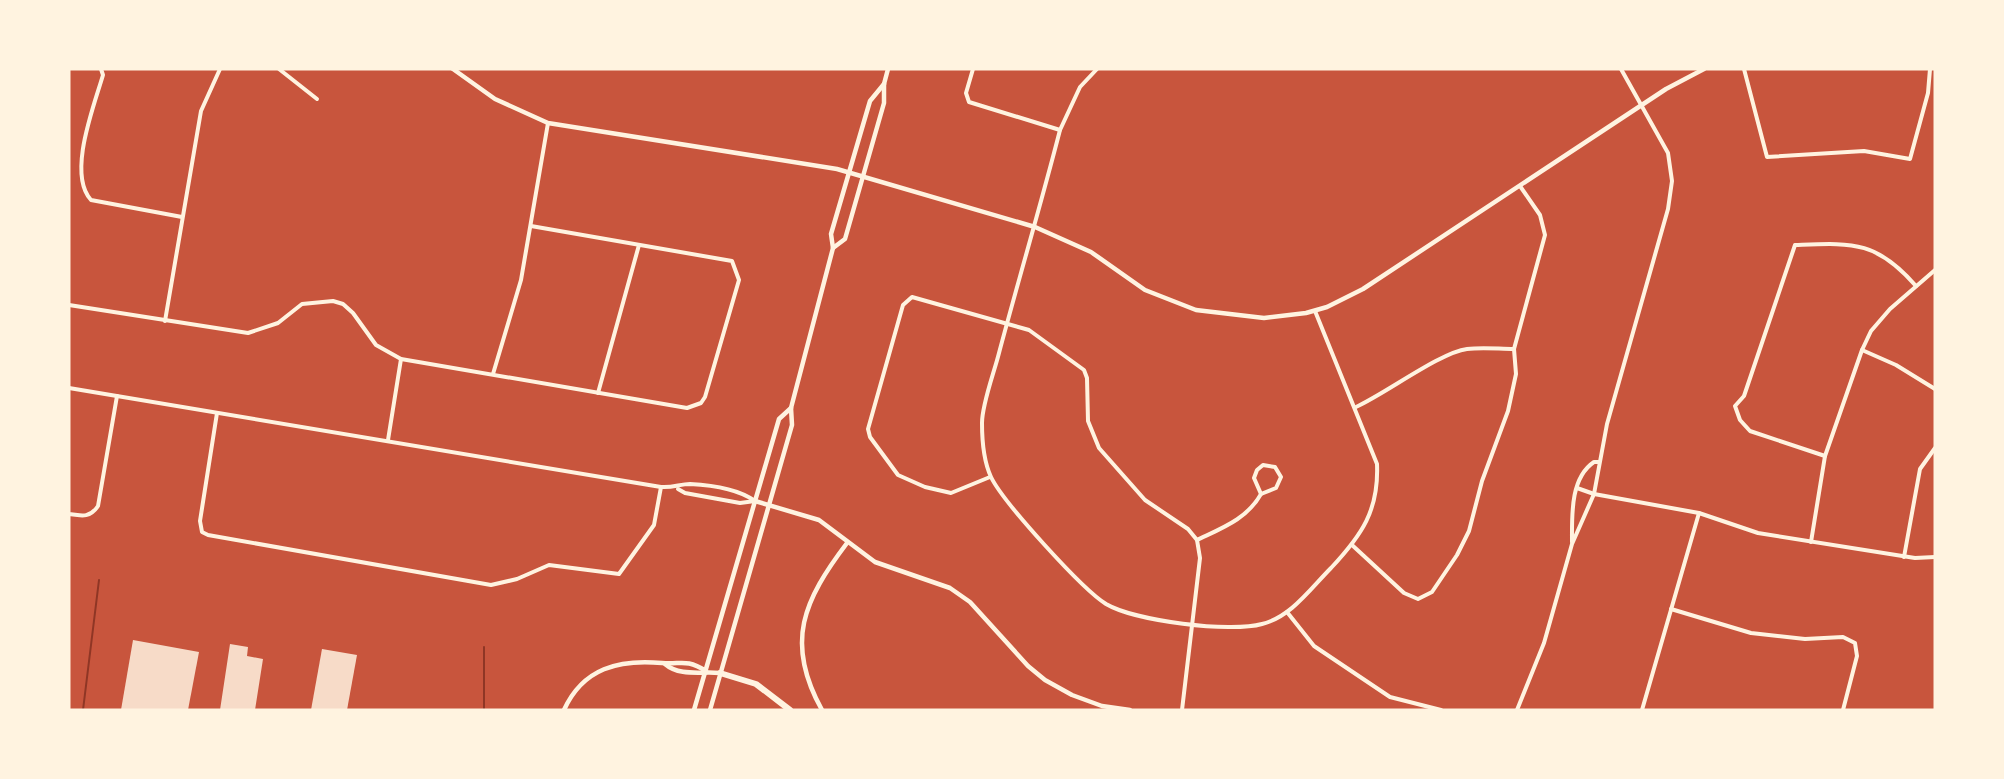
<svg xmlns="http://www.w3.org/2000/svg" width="2004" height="779" font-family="'Sofia Sans Condensed',sans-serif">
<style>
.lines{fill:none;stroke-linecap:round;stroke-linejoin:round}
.stream{stroke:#8f3625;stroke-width:2}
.building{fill:#f7dbc8}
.minor{stroke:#fff3e0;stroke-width:4}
.tertiary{stroke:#fff3e0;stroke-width:4.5}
.secondary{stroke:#fff3e0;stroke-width:4.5}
.motorway{stroke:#fff3e0;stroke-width:6}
</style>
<rect width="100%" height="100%" fill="#c8553d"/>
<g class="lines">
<g class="stream">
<path d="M 484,647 L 484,710"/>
<path d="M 83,710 L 99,580"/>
</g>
</g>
<g class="building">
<path d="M 133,640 L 199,652 L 188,710 L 121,710 Z"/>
<path d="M 230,644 L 248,647 L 247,656 L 263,659 L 255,710 L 220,710 Z"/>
<path d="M 322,649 L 357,655 L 347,710 L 311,710 Z"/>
</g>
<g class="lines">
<g class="minor">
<path d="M 101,69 L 103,75 C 94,106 67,174 91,200 L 182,217"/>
<path d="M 279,69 L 317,99"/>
<path d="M 973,69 L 966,93 L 969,102 L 1060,130"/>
<path d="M 1097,69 L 1080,87 L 1060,130 C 1041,204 1019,278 999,353 C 994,373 982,404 982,423 C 982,440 984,462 991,477 C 1003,502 1082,589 1106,604 C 1135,621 1230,633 1262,624 C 1291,617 1311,588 1331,568 C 1362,535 1379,510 1377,464 L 1315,311"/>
<path d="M 1744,69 L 1767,157 L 1864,151 L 1910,159 L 1928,93 L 1930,69"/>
<path d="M 69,305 L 248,333 L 278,323 L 302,304 L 333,301 L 343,304 L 353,313 L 376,345 L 401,359 L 687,408 L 701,403 L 705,397 L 739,280 L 732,261 L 531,226"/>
<path d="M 165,321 L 201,111 L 220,69"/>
<path d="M 1862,350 L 1896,365 L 1935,389"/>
<path d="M 493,374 L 521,280 L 548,123"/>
<path d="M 69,388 L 661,487 C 673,488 680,484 690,484 C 711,485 738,489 755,501"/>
<path d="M 598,393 L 639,245"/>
<path d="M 1356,407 C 1385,394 1441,352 1467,349 C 1483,347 1499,349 1514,349"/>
<path d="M 217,413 L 200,521 L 202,532 L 208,535 L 491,585 L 517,579 L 549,565 L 619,574 L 654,525 L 661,487"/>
<path d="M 388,440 L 401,359"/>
<path d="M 1825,456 L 1750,431 L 1740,420 L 1735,406 L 1744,396 L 1795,245 C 1852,243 1876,240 1916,286"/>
<path d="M 1263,465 L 1275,467 L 1281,477 L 1276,488 L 1261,494 L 1254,478 L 1257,470 Z"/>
<path d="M 990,477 L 951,493 L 925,487 L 898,475 L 870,437 L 868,429 L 903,305 L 912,297 L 1029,330 L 1084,370 L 1087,378 L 1088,421 L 1099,448 L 1145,500 L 1188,529 L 1197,540 L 1200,558 L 1182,710"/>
<path d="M 1577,488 L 1594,494 L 1699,513 L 1758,533 L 1915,558 L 1935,557"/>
<path d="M 678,489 L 685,493 L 740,503 L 755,501"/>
<path d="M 69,514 C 82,516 90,518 98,506 L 117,396"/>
<path d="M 1197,540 C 1222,528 1247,519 1261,494"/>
<path d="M 1572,542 C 1572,516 1570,478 1594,462 L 1599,462"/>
<path d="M 1811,542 L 1825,456 L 1862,350 L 1871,331 L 1890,309 L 1935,270"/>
<path d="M 1352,545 L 1404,593 L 1418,599 L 1432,592 L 1457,555 L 1469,531 L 1482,481 L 1508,411 L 1516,374 L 1514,349 L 1545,235 L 1540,215 L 1520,186"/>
<path d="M 1904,557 L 1920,469 L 1935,448"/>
<path d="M 1671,609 L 1751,633 L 1805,639 L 1843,637 L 1855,643 L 1857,656 L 1843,710"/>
<path d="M 1287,612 L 1314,646 L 1390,697 L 1441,710"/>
<path d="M 1517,710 L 1544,643 L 1572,544 L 1594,494 L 1607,424 L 1668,209 L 1672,181 L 1668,153 L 1621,69"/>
<path d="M 1642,710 L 1699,513"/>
</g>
<g class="tertiary">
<path d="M 453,69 L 495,99 L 548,123 L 837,169 L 1035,227 L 1091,252 L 1145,290 L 1196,310 L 1264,318 L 1306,313 L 1327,307 L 1363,289 L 1666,89 L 1704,69"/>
<path d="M 755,501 L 819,520 L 875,562 L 950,588 L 970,602 L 1028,666 L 1045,680 L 1072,695 L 1102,706 L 1130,710"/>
<path d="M 665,664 C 680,677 702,671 720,673"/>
<path d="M 564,710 C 583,668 619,659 662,663 C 681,665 685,658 706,671"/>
<path d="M 822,710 C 784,642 804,600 847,543"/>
</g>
<g class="secondary">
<path d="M 833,248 L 845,239 L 884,103 L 884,84 L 888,69"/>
<path d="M 694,710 L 779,419 L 791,408"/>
<path d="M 710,710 L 792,425 L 791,408 L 833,248 L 831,234 L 870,101 L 884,84"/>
</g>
<path class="motorway" d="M 720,673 L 756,684 L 790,710"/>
</g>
<rect width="2004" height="779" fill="none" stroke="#fff3e0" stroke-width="141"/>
</svg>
